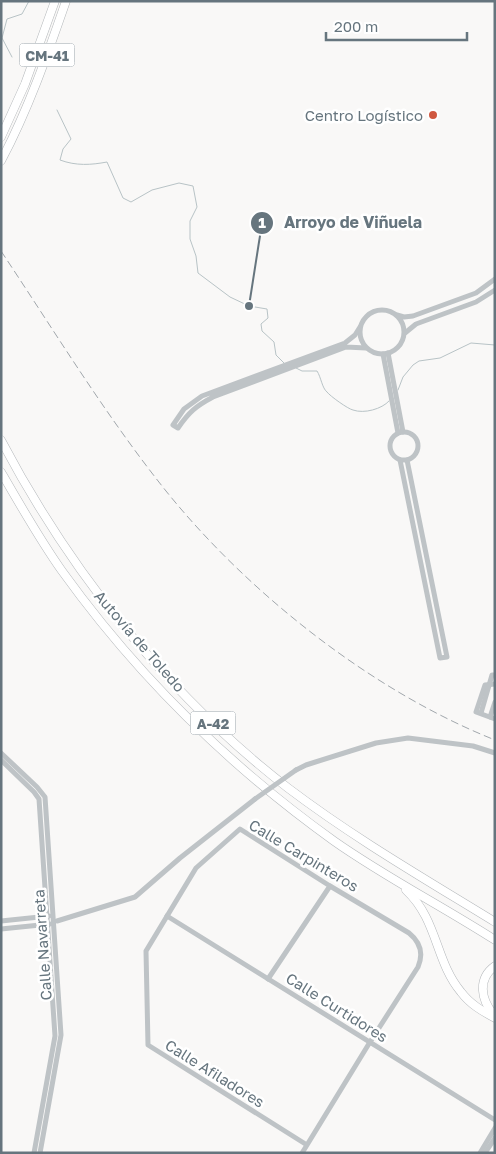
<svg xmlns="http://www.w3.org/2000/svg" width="496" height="1154" font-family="'Golos Text',sans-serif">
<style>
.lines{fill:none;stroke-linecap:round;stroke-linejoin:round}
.stream{stroke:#b8c3c6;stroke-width:1}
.highway-casing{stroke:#b4b8bb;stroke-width:9}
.minor{stroke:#bec3c6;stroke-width:5}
.highway{stroke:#fff;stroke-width:8}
.rail{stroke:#a1a7ac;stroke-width:1;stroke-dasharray:8 4;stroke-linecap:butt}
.minor-bridge{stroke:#bec3c6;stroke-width:5}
.poi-dot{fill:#d05840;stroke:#fff;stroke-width:2}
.labels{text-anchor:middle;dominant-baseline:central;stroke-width:5;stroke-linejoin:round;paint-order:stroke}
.shield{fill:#fff;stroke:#949ea5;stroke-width:1}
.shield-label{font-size:14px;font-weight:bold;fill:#66757e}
.poi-label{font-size:15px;fill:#66757e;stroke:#fff;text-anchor:end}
.street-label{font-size:15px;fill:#66757e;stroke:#fff}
.leader{fill:none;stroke:#66757e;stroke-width:2}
.callout-dot{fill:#66757e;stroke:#fff;stroke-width:2}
.mark-label{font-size:15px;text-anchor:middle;font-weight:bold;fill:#fff}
.callout-label{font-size:16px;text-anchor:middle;font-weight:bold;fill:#66757e;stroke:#fff;stroke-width:5;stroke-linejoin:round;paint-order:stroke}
</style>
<rect width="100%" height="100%" fill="#f9f8f7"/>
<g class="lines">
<g class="stream">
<path d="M 12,57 L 2,38 L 7,19 L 22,14 L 29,1"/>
<path d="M 57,110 L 71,139 L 63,149 L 60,160 C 76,166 91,165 107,162 L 123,198 L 131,202 L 152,190 L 179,183 L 193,186 L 197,207 L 190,221 L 190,239 L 196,256 L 198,273 L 230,297 L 249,306 L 267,309 L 268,318 L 261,324 L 262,331 L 274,342 L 276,355 L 285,364"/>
<path d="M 296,368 L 302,371 L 317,371 C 321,377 322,388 327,392 C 330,396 348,409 353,410 C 364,414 382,409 389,401"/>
<path d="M 398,390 L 403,377 L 413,365 L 419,361 L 440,358 L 471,343 L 495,345"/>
</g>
<g class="highway-casing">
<g id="highway">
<path d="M 1,137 L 25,84 L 55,1"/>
<path d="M 1,161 C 28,110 47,56 66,1"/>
<path d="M 1,440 C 71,573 169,696 288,788 C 354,838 425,879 495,922"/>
<path d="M 1,472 C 20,505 40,540 62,571 C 139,678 228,765 334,841 C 385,877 442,906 495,940"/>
<path d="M 406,890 C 438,920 435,961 461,992 C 470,1004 482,1011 495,1018"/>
<path d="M 494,1015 C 481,1000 477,979 495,966"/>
</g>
</g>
<g class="minor">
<circle cx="382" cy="332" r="22"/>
<path d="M 397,315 L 404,317 L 413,316 L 476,293 L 495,279"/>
<path d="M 360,327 L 355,335 L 345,343 L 202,396 L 184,409 L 173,425 L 178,428 C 189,412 196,406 213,397 L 346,347 L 366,348"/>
<path d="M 405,333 L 416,324 L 476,302 L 495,290"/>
<path d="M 388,353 L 403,432"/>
<path d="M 383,354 L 398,433"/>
<circle cx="404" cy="446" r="14"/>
<path d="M 400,460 L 440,658 L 447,657 L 407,460"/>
<path d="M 495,684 L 485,685 L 476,712 L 495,719"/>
<path d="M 481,713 L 492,675 L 495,675"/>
<path d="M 490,717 L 495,702"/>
<path d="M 1,753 L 37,787 L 45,797 L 61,1035 L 40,1153"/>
<path d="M 1,760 L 34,792 L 39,799 L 55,1036 L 34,1153"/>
<path d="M 296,770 L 306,765 L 376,743 L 408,738 L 473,746 L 495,753"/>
<path d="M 167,916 L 495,1120"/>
<path d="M 1,921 L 49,916"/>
<path d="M 57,921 L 135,897 L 180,858 L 255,799"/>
<path d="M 1,929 L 50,924"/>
<path d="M 268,979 L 330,886"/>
<path d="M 302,1153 L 307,1145 L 370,1042 L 418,967 C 424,953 420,942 409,933 L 330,886 L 240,829 L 196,868 L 146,951 L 148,1045 L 307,1145"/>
<path d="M 480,1153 L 495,1128"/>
<path d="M 485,1153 L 495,1138"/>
</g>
<use href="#highway" class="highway"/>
<path class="rail" d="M 1,251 C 55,332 106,416 166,491 C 249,594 372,691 495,740"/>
<path class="minor-bridge" d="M 255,799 L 296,770"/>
</g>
<circle class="poi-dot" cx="433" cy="115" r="5"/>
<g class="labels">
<g class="shield">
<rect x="19.5" y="43.5" width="55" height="23" rx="4"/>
<rect x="190.5" y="711.5" width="45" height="23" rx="4"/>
</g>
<g class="shield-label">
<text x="47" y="55">CM-41</text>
<text x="213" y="723">A-42</text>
</g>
<g class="poi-label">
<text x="423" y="115">Centro Logístico</text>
</g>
<g class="street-label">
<text transform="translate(140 641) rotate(49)">Autovía de Toledo</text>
<text transform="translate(304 855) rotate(31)">Calle Carpinteros</text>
<text transform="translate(42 945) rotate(-94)">Calle Navarreta</text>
<text transform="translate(337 1007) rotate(32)">Calle Curtidores</text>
<text transform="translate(215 1073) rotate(32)">Calle Afiladores</text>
</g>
</g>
<path class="leader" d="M249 306L262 223"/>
<g class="callout-dot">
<circle cx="249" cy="306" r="5"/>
<circle cx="262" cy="223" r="12"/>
</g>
<g class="mark-label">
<text x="262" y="228">1</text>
</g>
<g class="callout-label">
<text x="353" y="228">Arroyo de Viñuela</text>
</g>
<rect width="496" height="1154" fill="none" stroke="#66757e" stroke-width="5"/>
<path d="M326 32v8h141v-8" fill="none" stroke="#66757e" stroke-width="2.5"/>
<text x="334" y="32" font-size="15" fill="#66757e" stroke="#ffffff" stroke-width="4" paint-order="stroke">200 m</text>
</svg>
